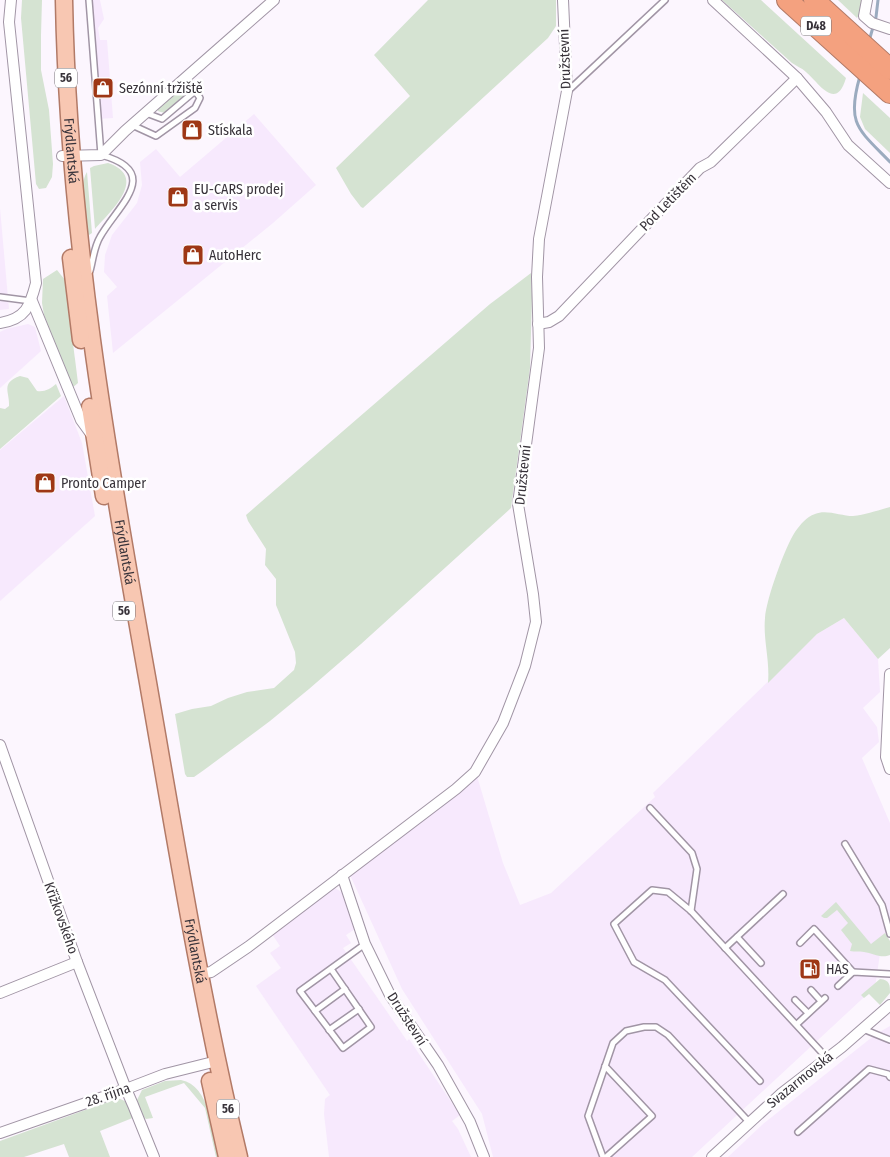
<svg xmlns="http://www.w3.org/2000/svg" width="890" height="1157" font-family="'Fira Sans Condensed',sans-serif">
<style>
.built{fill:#f7e9fd}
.green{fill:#d5e3d2}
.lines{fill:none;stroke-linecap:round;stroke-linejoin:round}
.stream{stroke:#9babbf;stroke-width:3}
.lane-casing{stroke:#a195a5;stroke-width:8}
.street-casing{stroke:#a195a5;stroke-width:12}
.primary-casing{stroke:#b27a67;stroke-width:19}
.highway-casing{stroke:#b27a67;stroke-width:22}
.lane{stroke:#fff;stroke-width:5}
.street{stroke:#fff;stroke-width:10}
.primary{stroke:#f8c7b2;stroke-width:16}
.highway{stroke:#f4a17f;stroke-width:20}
.labels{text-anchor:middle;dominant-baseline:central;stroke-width:5;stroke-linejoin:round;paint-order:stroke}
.shield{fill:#fff;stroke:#747075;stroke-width:1}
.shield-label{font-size:12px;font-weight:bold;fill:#38333a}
.street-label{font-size:14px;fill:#38333a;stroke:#fff}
.poi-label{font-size:14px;fill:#38333a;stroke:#fff;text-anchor:start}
</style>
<rect width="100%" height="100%" fill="#fcf6fe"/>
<g class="built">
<path d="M 89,0 L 100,0 L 104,19 L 98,28 L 100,40 L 107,40 L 113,118 L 98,119 Z"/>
<path d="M 254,114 L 316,185 L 273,223 L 113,353 L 107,296 L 117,287 L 104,272 L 105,255 L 112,235 L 137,203 L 142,185 L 140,162 L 156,149 L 180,177 Z"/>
<path d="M 0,208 L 9,309 L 0,310 Z"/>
<path d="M 28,324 L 35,327 L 41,351 L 0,388 L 0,332 L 6,329 Z"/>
<path d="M 64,396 L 82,443 L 95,516 L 0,601 L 0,450 Z"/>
<path d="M 844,618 L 878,659 L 880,692 L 863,708 L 877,727 L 879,742 L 862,758 L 890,823 L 890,930 L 872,944 L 880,954 L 875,987 L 692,1157 L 493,1157 L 482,1114 L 402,989 L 350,875 L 477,776 L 503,863 L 520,905 L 551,893 L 655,797 L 653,793 L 817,634 Z"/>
<path d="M 335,888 L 343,893 L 355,929 L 346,935 L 351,943 L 343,948 L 403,1035 L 407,1041 L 409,1039 L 460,1115 L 452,1121 L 458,1129 L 471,1157 L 329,1157 L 324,1114 L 325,1099 L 330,1095 L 256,986 L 281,968 L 270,953 L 280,946 L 272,934 Z"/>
<path d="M 890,1026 L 890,1157 L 728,1157 L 763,1124 L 876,1034 Z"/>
</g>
<g class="green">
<path d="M 22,0 L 42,0 L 41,35 L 41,70 L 49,110 L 53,164 L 52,177 L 46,188 L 39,189 L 36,184 L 21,18 Z"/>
<path d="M 428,0 L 556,0 L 556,26 L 548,38 L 363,208 L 361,207 L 351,194 L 336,168 L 410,96 L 374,55 Z"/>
<path d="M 722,0 L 761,0 L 846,78 C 836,112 819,83 806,72 C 802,68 796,66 792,63 Z"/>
<path d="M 838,0 L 862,0 L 862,10 L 857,18 Z"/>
<path d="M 178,90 L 187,92 L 188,95 C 180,102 169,117 158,111 L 157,109 Z"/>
<path d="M 863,93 L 890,118 L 890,153 L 865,129 L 860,117 Z"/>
<path d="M 108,163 C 149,177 111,211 95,229 L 90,168 L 94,166 Z"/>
<path d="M 87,172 L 92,233 L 89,235 L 87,234 C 85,217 78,186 87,172 Z"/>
<path d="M 57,270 L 65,280 L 78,383 L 72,388 L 44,315 L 42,303 L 43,279 Z"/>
<path d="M 531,273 L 532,297 L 530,368 L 511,508 L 361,644 L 309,689 L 270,721 L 204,770 L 194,777 L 187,777 L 185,774 L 175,714 L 192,709 L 211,706 L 228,698 L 247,692 L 274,688 L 294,670 L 296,663 L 295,652 L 276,605 L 276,579 L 265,565 L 266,549 L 248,521 L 246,515 L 490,304 Z"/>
<path d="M 20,376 L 28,378 L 37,391 C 45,392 50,389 56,384 L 61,396 L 0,449 L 0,408 L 5,409 L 9,406 C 10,392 0,383 20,376 Z"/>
<path d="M 890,507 L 890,648 L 878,659 L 844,618 L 817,634 L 768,683 C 770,660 763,640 765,618 C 766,600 785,547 795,532 C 801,524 806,517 815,514 C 826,509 841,516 853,516 C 866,515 878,510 890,507 Z"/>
<path d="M 836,902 L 871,944 L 885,933 L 890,941 L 890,955 C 881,959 873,953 864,952 C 859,951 855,952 850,951 L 852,944 L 841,930 L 848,923 L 837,910 L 827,918 L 824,918 L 821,916 Z"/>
<path d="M 880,979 C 890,980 890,985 890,993 L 880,1005 L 869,994 L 864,998 L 861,995 Z"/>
<path d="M 181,1080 C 210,1085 213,1133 219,1157 L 216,1157 L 205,1108 L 184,1083 L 145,1097 L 153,1118 L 146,1119 L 141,1115 L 137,1100 L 142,1090 L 165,1081 Z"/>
<path d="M 118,1098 L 129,1103 L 135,1117 L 100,1131 L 110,1157 L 69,1157 L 64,1144 L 24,1157 L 0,1157 L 0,1141 Z"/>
</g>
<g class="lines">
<g class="stream">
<path d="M 869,41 L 876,17 L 878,0"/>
<path d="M 860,76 C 846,124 858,129 890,162"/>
</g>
<g class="lane-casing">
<g id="lane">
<path d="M 89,0 L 101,155 C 164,172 117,206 100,237 C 94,247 93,260 90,271"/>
<path d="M 568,91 L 665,0"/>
<path d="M 146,113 L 162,119 L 195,91"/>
<path d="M 132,125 L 156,136 L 195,108 L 200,98 L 186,78"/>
<path d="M 0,297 L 31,301"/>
<path d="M 650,808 L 692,853 L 697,869 L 691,911"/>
<path d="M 845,844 L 882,905 L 890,934"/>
<path d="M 737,937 L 761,963"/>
<path d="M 800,943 L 814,929 L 853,972"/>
<path d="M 725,948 L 783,894"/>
<path d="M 331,969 L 371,1027 L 343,1048 L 300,991 L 365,944"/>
<path d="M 838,986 L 853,972 L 890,974"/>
<path d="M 811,990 L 821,1001"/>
<path d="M 795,1000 L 808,1013"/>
<path d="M 315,1011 L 345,989"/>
<path d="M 797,1024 L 825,998"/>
<path d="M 863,1029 L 890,1040"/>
<path d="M 329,1030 L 359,1009"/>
<path d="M 605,1066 L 652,1116 L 606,1157"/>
<path d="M 760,1081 L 665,980 L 634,962 L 614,924 L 652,890 L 668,892 L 691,911 L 826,1057"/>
<path d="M 798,1132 L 869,1069 L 888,1074 L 890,1077"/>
<path d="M 603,1157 L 588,1116 L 613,1043 L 626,1031 L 644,1027 L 656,1027 L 668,1035 L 749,1122"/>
</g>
</g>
<g class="street-casing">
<g id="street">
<path d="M 713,0 L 797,78 L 826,112 L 848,145 L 890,183"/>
<path d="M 867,0 L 864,16 L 872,23 L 890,29"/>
<path d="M 62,156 L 101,155 L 125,131 L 274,0"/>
<path d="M 32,301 L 81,420 L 94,438"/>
<path d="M 0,323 C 26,319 30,306 36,283 L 9,22 L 11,0"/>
<path d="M 538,324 L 549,322 L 559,316 L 700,168 L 711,162 L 797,78"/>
<path d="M 890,674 L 886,757 L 890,769"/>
<path d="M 0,745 L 77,962 L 126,1089 L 133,1105 L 154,1157"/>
<path d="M 342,875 L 365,944 L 390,995 L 438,1065 L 470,1122 L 484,1157"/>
<path d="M 200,974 L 211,972 L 248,947 L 456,789 L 475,772 L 503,723 L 525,666 L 536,622 L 533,594 L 518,504 L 539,348 L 537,277 L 539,239 L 567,91 L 563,0"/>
<path d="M 0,993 L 77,962"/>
<path d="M 0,1133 L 126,1089 L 165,1074 L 217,1061"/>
<path d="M 712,1157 L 782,1093 L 842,1047 L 890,1005"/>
</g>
</g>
<g class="primary-casing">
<g id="primary">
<path id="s1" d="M 64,0 C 68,228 107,453 147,677 C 175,837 201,999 239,1157"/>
<path d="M 71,258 L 81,340"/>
<path d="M 90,407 L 104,496"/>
<path d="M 210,1081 L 227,1157"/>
</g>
</g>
<g class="highway-casing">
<g id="highway">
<path d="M 787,0 L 890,93"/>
<path d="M 814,0 L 890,69"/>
</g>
</g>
<use href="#lane" class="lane"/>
<use href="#street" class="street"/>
<use href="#primary" class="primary"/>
<use href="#highway" class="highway"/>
</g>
<defs>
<g id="shop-square" transform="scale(1.125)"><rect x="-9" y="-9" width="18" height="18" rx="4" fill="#9e3715" stroke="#fff"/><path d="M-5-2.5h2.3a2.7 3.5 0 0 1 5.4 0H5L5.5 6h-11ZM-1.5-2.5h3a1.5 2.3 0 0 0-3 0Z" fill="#fff"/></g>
<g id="fuel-square" transform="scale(1.125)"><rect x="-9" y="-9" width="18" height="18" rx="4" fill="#9e3715" stroke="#fff"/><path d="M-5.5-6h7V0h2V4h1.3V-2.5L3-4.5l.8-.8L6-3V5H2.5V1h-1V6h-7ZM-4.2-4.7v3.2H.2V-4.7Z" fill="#fff"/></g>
</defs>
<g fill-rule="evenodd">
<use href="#shop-square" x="103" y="88"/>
<use href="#shop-square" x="192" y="130"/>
<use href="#shop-square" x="178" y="197"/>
<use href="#shop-square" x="193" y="255"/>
<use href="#shop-square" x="45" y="483"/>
<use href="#fuel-square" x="810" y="969"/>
</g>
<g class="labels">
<g class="shield">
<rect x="801" y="16.5" width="30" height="19" rx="4"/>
<rect x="55" y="68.5" width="22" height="19" rx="4"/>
<rect x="113" y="601.5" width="22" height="19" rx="4"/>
<rect x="217" y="1099.5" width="22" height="19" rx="4"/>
</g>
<g class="shield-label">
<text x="816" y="26">D48</text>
<text x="66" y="78">56</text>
<text x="124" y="611">56</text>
<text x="228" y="1109">56</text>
</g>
<g class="street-label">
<text transform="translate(565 59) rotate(-92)">Družstevní</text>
<text stroke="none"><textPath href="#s1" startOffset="151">Frýdlantská</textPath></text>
<text transform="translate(668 202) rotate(-46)">Pod Letištěm</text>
<text transform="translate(523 475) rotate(-84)">Družstevní</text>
<text stroke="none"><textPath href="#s1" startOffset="556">Frýdlantská</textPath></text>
<text transform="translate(61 918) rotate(70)">Křížkovského</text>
<text stroke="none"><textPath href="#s1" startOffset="961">Frýdlantská</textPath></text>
<text transform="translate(407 1019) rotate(57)">Družstevní</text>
<text transform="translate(800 1080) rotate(-39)">Svazarmovská</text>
<text transform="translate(108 1095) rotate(-19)">28. října</text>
</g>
<g class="poi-label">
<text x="119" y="88">Sezónní tržiště</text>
<text x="208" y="130">Stískala</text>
<text x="194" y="189">EU-CARS prodej<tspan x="194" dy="16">a servis</tspan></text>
<text x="209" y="255">AutoHerc</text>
<text x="61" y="483">Pronto Camper</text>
<text x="826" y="969">HAS</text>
</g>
</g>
</svg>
